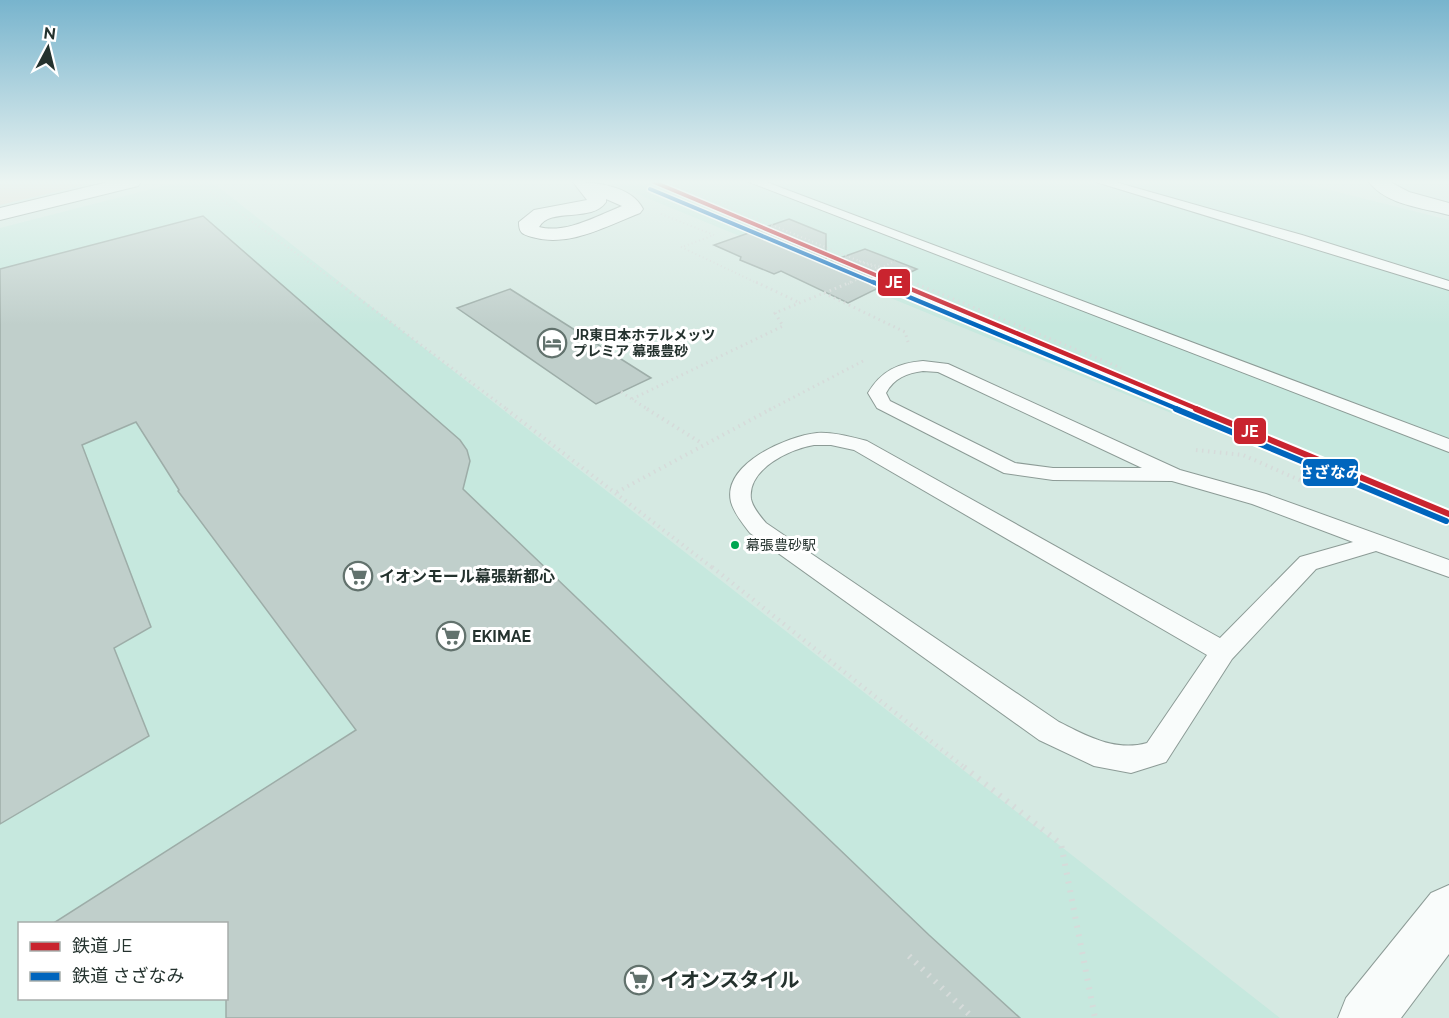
<svg xmlns="http://www.w3.org/2000/svg" width="1449" height="1018" font-family="Raleway,'Noto Sans JP',sans-serif">
<style>
.built{fill:#c6e8de;fill-rule:evenodd}
.green{fill:#e7dbcf}
.building{fill:#c0cfcb;stroke:#9dada8;stroke-width:1.5}
.lines{fill:none;stroke-linecap:round;stroke-linejoin:round}
.service-casing{stroke:#8c9b96;stroke-width:2}
.minor-casing{stroke:#8c9b96;stroke-width:2}
.tertiary-casing{stroke:#8c9b96;stroke-width:2}
.path-far4{stroke:#d6dbda;stroke-width:2;stroke-dasharray:1 3;stroke-linecap:butt}
.path-far3{stroke:#d6dbda;stroke-width:3;stroke-dasharray:1.5 4;stroke-linecap:butt}
.path-far2{stroke:#d6dbda;stroke-width:4;stroke-dasharray:1.5 4.5;stroke-linecap:butt}
.path-far1{stroke:#d6dbda;stroke-width:4.5;stroke-dasharray:1.5 5;stroke-linecap:butt}
.path{stroke:#d6dbda;stroke-width:6;stroke-dasharray:2 7;stroke-linecap:butt}
.service{fill:#f9fcfb;fill-rule:evenodd}
.minor{fill:#f9fcfb;fill-rule:evenodd}
.tertiary{fill:#f9fcfb;fill-rule:evenodd}
.path-bridge-far1{stroke:#d6dbda;stroke-width:2;stroke-dasharray:1 3;stroke-linecap:butt}
.path-bridge{stroke:#d6dbda;stroke-width:3;stroke-dasharray:1.5 4;stroke-linecap:butt}
.rail-1-far2-casing{stroke:#fff;stroke-width:7}
.rail-1-far1-casing{stroke:#fff;stroke-width:8}
.rail-1-casing{stroke:#fff;stroke-width:10}
.rail-2-far2-casing{stroke:#fff;stroke-width:7}
.rail-2-far1-casing{stroke:#fff;stroke-width:8}
.rail-2-casing{stroke:#fff;stroke-width:10}
.rail-1-far2{stroke:#c9242f;stroke-width:4}
.rail-1-far1{stroke:#c9242f;stroke-width:4.5}
.rail-1{stroke:#c9242f;stroke-width:6}
.rail-2-far2{stroke:#0065bd;stroke-width:4}
.rail-2-far1{stroke:#0065bd;stroke-width:4.5}
.rail-2{stroke:#0065bd;stroke-width:6}
.bus-dot{fill:#00a651;stroke:#fff;stroke-width:2}
.labels{text-anchor:middle;dominant-baseline:central;stroke-width:6;stroke-linejoin:round;paint-order:stroke}
.far-poi-label{font-size:14px;font-weight:bold;fill:#24322e;stroke:#fff;text-anchor:start}
.bus-label{font-size:14px;fill:#24322e;stroke:#fff;text-anchor:start}
.poi-label{font-size:16px;font-weight:bold;fill:#24322e;stroke:#fff;text-anchor:start}
.near-poi-label{font-size:20px;font-weight:bold;fill:#24322e;stroke:#fff;text-anchor:start}
.line-badge{stroke:#fff;stroke-width:2}
.badge-label{font-size:16px;text-anchor:middle;font-weight:bold;fill:#fff}
</style>
<rect width="100%" height="100%" fill="#d5e9e2"/>
<g class="built">
<path d="M 179,182 L 212,182 L 1280,1018 L 0,1018 L 0,228 ZM 20,924 L 226,924 L 226,998 L 20,998 Z"/>
<path d="M 608,182 L 1298,182 L 1449,220 L 1449,527 Z"/>
</g>
<path class="green" d="M 0,182 L 97,182 L 0,205 Z"/>
<g class="building">
<path d="M 203,216 L 460,440 L 467,450 L 470,461 L 463,489 L 929,935 L 1020,1018 L 226,1018 L 226,924 L 52,924 L 356,730 L 178,491 L 179,490 L 136,422 L 82,445 L 151,627 L 114,648 L 149,736 L 0,824 L 0,269 Z"/>
<path d="M 789,219 L 826,234 L 826,263 L 865,249 L 917,269 L 848,303 L 781,271 L 774,274 L 740,260 L 741,257 L 714,245 Z"/>
<path d="M 510,289 L 651,378 L 596,404 L 457,308 Z"/>
</g>
<g class="lines">
<g class="service-casing">
<g id="service">
<path d="M 749,182 L 766,182 L 1449,439 L 1449,452 Z"/>
<path d="M 1096,182 L 1115,182 L 1302,235 L 1449,281 L 1449,290 Z"/>
<path d="M 923,361 L 948,364 L 1180,470 L 1266,494 L 1449,560 L 1449,577 L 1376,551 L 1316,569 L 1232,659 L 1166,762 L 1131,773 L 1094,766 L 1039,740 L 750,533 C 743,524 734,513 731,502 C 722,464 787,436 817,433 C 833,432 851,437 867,441 L 1220,638 L 1300,557 L 1353,542 L 1252,504 L 1172,481 L 1053,480 L 1004,473 L 877,408 L 868,393 C 881,371 898,363 923,361 ZM 923,371 L 938,372 L 1142,468 L 1053,468 L 1015,463 L 890,401 L 886,393 C 894,378 907,373 923,371 ZM 814,445 L 831,445 L 854,450 L 1207,655 L 1147,743 C 1115,752 1087,736 1059,722 L 766,523 C 760,516 753,508 751,499 C 747,469 790,449 814,445 Z"/>
</g>
</g>
<g class="minor-casing">
<path id="minor" d="M 573,182 C 596,182 632,186 643,209 L 640,213 C 606,226 569,248 532,237 C 522,234 519,233 519,222 L 534,210 L 587,200 ZM 606,199 L 622,206 C 597,216 566,234 539,227 C 550,207 592,223 606,202 Z"/>
</g>
<g class="tertiary-casing">
<g id="tertiary">
<path d="M 108,182 L 141,182 L 138,186 L 0,220 L 0,208 Z"/>
<path d="M 1369,182 L 1390,182 L 1409,192 L 1449,203 L 1449,215 C 1424,208 1386,205 1369,182 Z"/>
<path d="M 1449,885 L 1449,954 L 1401,1018 L 1338,1018 L 1346,998 L 1431,893 Z"/>
</g>
</g>
<g class="path-far4">
<path d="M 197,182 L 339,284"/>
<path d="M 710,182 L 731,191"/>
<path d="M 1325,187 L 1333,182"/>
<path d="M 661,214 L 714,235 L 682,247"/>
<path d="M 681,247 L 759,284"/>
<path d="M 859,261 L 881,267"/>
<path d="M 848,284 L 895,261"/>
</g>
<g class="path-far3">
<path d="M 337,282 L 508,410"/>
<path d="M 756,282 L 798,302"/>
<path d="M 824,293 L 905,332 L 908,342"/>
<path d="M 621,392 L 649,410"/>
<path d="M 632,399 L 783,326 L 775,313 L 851,282"/>
<path d="M 769,410 L 865,360"/>
</g>
<g class="path-far2">
<path d="M 506,409 L 714,569"/>
<path d="M 647,409 L 703,444"/>
<path d="M 1196,450 L 1243,455 L 1313,486"/>
<path d="M 617,492 L 771,409"/>
</g>
<path class="path-far1" d="M 712,567 L 965,768"/>
<g class="path">
<path d="M 964,767 L 1061,844 L 1095,1018"/>
<path d="M 909,956 L 973,1018"/>
</g>
<use href="#service" class="service"/>
<use href="#minor" class="minor"/>
<use href="#tertiary" class="tertiary"/>
<path class="path-bridge-far1" d="M 668,182 L 915,284"/>
<path class="path-bridge" d="M 912,282 L 1121,368"/>
<g class="rail-1-far2-casing">
<path id="rail-1-far2" d="M 654,182 L 897,284"/>
</g>
<g class="rail-1-far1-casing">
<path id="rail-1-far1" d="M 894,282 L 1200,410"/>
</g>
<g class="rail-1-casing">
<path id="rail-1" d="M 1196,409 L 1449,514"/>
</g>
<g class="rail-2-far2-casing">
<path id="rail-2-far2" d="M 650,189 L 877,284"/>
</g>
<g class="rail-2-far1-casing">
<path id="rail-2-far1" d="M 873,282 L 1180,410"/>
</g>
<g class="rail-2-casing">
<path id="rail-2" d="M 1176,409 L 1446,521"/>
</g>
<use href="#rail-1-far2" class="rail-1-far2"/>
<use href="#rail-1-far1" class="rail-1-far1"/>
<use href="#rail-1" class="rail-1"/>
<use href="#rail-2-far2" class="rail-2-far2"/>
<use href="#rail-2-far1" class="rail-2-far1"/>
<use href="#rail-2" class="rail-2"/>
</g>
<linearGradient id="sky" x2="0" y2="1"><stop stop-color="#78b4cd"/><stop offset="0.56" stop-color="#ecf5f2"/><stop offset="1" stop-color="#ecf5f2" stop-opacity="0"/></linearGradient>
<rect width="1449" height="325" fill="url(#sky)"/>
<defs>
<g id="hotel-ring" transform="scale(1.5)"><circle r="9.5" fill="#fff" stroke="#62726d" stroke-width="1.5"/><path d="M-6-4.5h1.5V1H6V5H4.5V3h-9V5H-6ZM-4 0a1.8 1.8 0 1 1 3.6 0ZM.5 0V-2.5h3Q6-2.5 6 0Z" fill="#62726d"/></g>
<g id="supermarket-ring" transform="scale(1.5)"><circle r="9.5" fill="#fff" stroke="#62726d" stroke-width="1.5"/><path d="M-6-5.5h2.5l.6 2H6L4.5 2H-2.5L-4.4-4H-6ZM-1.5 3.2a1.3 1.3 0 1 0 .1 0ZM3 3.2a1.3 1.3 0 1 0 .1 0Z" fill="#62726d"/></g>
</defs>
<g fill-rule="evenodd">
<use href="#hotel-ring" x="552" y="343"/>
<use href="#supermarket-ring" x="358" y="576"/>
<use href="#supermarket-ring" x="451" y="636"/>
<use href="#supermarket-ring" x="639" y="980"/>
</g>
<circle class="bus-dot" cx="735" cy="545" r="5"/>
<g class="labels">
<g class="far-poi-label">
<text x="573" y="335">JR東日本ホテルメッツ<tspan x="573" dy="16">プレミア 幕張豊砂</tspan></text>
</g>
<g class="bus-label">
<text x="746" y="545">幕張豊砂駅</text>
</g>
<g class="poi-label">
<text x="379" y="576">イオンモール幕張新都心</text>
<text x="472" y="636">EKIMAE</text>
</g>
<g class="near-poi-label">
<text x="660" y="980">イオンスタイル</text>
</g>
</g>
<g class="line-badge">
<rect x="877" y="268" width="34" height="29" rx="6" fill="#c9242f"/>
<rect x="1233" y="417" width="34" height="28" rx="6" fill="#c9242f"/>
<rect x="1302" y="458" width="57" height="29" rx="6" fill="#0065bd"/>
</g>
<g class="badge-label">
<text x="894" y="288">JE</text>
<text x="1250" y="437">JE</text>
<text x="1330" y="478">さざなみ</text>
</g>
<rect x="18" y="922" width="210" height="78" fill="#ffffff" stroke="#a7adab" stroke-width="1.5"/>
<rect x="30" y="942" width="30" height="9" fill="#c9242f" stroke="#a7adab" stroke-width="1.5"/>
<text x="72" y="952" font-size="18" fill="#24322e">鉄道 JE</text>
<rect x="30" y="972" width="30" height="9" fill="#0065bd" stroke="#a7adab" stroke-width="1.5"/>
<text x="72" y="982" font-size="18" fill="#24322e">鉄道 さざなみ</text>
<g transform="translate(48 48) rotate(7)" stroke="#ffffff" stroke-width="4.5" paint-order="stroke">
<path d="M0-4.5L10 22L0 15L-10 22Z" fill="#24322e"/>
<text y="-9" font-size="16" font-weight="bold" text-anchor="middle" fill="#24322e">N</text>
</g>
</svg>
